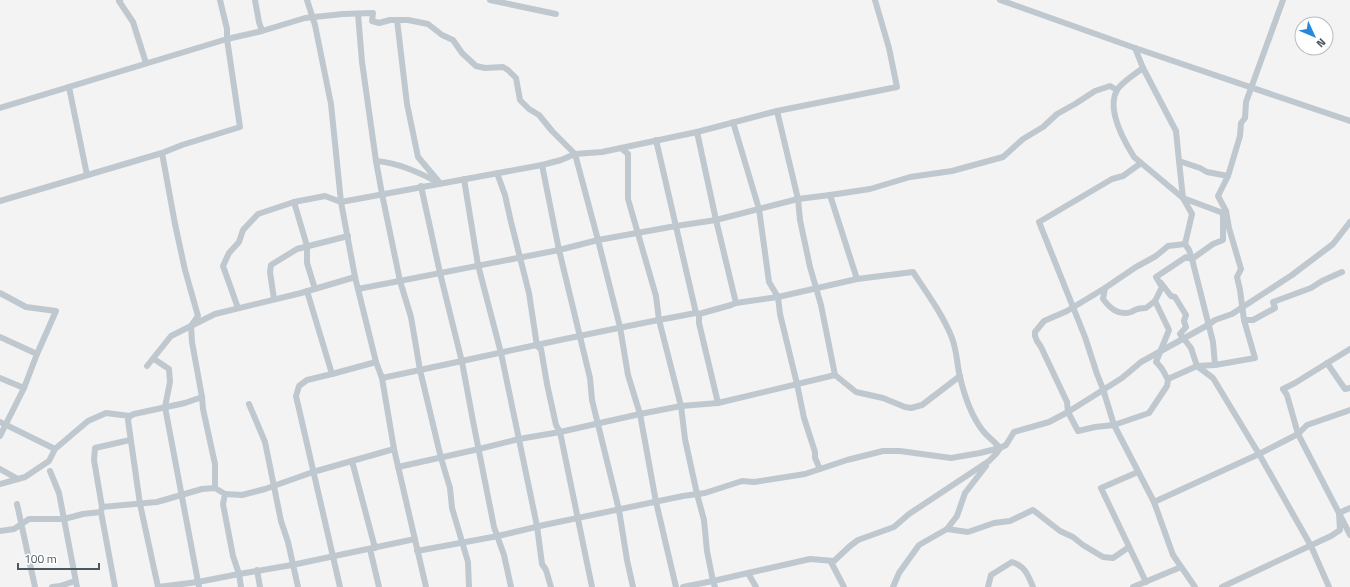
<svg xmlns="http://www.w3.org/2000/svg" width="1350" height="587" font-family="'Titillium Web',sans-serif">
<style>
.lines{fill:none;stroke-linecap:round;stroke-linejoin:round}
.minor{stroke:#bfc8ce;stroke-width:6}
</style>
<rect width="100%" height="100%" fill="#f4f3f3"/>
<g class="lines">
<g class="minor">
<path d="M 120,0 L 119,1 L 133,22 L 146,63"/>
<path d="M 255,0 L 259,22 L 262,31"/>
<path d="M 307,0 L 315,25 L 331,104 L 341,202 L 355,277 L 376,362 L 382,378 L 394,449 L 426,587"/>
<path d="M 490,0 L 556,14"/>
<path d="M 1000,0 L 1135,48 L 1350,121"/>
<path d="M 358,14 L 362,62 L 376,161 L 382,194 L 400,281 L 411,317 L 420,370 L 441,458 L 450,488 L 452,508 L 468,562 L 469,587"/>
<path d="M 1135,48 L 1143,68 L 1176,131 L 1179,161 L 1200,168 L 1207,172 L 1228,176"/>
<path d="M 1143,68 C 1136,73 1121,83 1117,90 C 1106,109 1124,141 1134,157 L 1183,198 L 1223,213"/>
<path d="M 69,87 L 87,175"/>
<path d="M 0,108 L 227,39 L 262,31 L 305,18 L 343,14 L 373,13 L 372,21 L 379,23 L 390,20 L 408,20 L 428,24 L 442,35 L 453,40 L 462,53 L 476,66 L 485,68 L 503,67 L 508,70 L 516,78 L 520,100 L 529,109 L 539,115 L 552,131 L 575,154 L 602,152 L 697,132 L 716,220 L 736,303 L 731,305 L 699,314 L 699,323 L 718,403 L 835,375 L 856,392 L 883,398 L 905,407 L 911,408 L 922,405 L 960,376"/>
<path d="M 777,111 L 897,87 L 889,48 L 875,0"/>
<path d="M 733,122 L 759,209 L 769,282 L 778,297 L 780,314 L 797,384 L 804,418 L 815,452 L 815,458 L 820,469"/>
<path d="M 656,140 L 696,313"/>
<path d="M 621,148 L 628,154 L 628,199 L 656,296 L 659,320 L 681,406 L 685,439 L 697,494 L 704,520 L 707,551 L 713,581 L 683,587"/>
<path d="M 376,161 C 400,163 419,173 440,183 L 418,157 L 407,104 L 397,20"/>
<path d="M 1179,161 L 1183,198 L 1192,214 L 1185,244 L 1189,250 L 1192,259 L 1213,342 L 1215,365"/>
<path d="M 1141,163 L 1123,176 L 1112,179 L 1039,222 L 1085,337 L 1097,374 L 1103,389 L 1114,425 L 1154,502 L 1173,555 L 1195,587"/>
<path d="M 542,165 L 559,250 L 590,378 L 592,400 L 619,510 L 627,560 L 633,587"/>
<path d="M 497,173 L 505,195 L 511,222 L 529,293 L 537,346 L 541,349 L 547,384 L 556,425 L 560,432 L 592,587"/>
<path d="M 464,179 L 478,265 L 501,353 L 537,526 L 542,564 L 546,570 L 551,587"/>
<path d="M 421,186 L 440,273 L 462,362 L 473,421 L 494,527 L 504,555 L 511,587"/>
<path d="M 830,195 L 870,189 L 910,177 L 952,171 L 1003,157 L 1023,139 L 1043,127 L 1057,114 L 1075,104 L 1095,91 L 1110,86 L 1117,90"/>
<path d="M 0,201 L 162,153"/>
<path d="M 294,202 L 307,246 L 307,263 L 315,289"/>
<path d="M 1226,211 L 1229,228 L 1241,269 L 1237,277 L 1240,290 L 1244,320"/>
<path d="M 1185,244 L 1168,246 L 1156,256 L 1136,267 L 1105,288 L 1103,299 C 1110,308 1118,316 1131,312 C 1138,309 1136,308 1146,308 L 1155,301 L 1162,287 L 1156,277 L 1186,257 L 1192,259 L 1213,244 L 1223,240 L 1223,213 L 1226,211 L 1218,196 L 1228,176 L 1240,136 L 1241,123 L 1245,118 L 1246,102 L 1283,0"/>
<path d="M 1161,283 L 1171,296 L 1175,297 L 1186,315 L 1184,321 L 1186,327 L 1180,334 L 1191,348 L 1197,366 L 1213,378 L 1259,454 L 1311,546 L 1329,587"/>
<path d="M 1105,288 L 1067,311 L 1044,321 L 1035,332 L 1035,336 L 1037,341 L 1041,347 L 1067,402 L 1068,412 L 1078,431 L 1095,427 L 1114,425 L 1149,413 L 1167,386 L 1168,380 C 1164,373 1163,368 1156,362 L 1169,330 L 1155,301"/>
<path d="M 358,289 L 559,250 L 598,240 L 676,226 L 716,220 L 798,199 L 777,111 L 697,132"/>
<path d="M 307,291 L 332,374"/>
<path d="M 0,293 L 26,307 L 56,311 L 37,354 L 24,388 L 0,436"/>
<path d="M 274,299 L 270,272 L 271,265 L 297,249 L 348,236"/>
<path d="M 736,303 L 778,297 L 857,279 L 913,272 C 927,293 943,315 952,338 C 957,351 957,365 960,377 C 964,394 972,417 983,431 C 988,437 995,442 1000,448"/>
<path d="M 238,308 L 223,266 L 229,253 L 239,242 L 243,230 L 258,214 L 294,202 L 325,196 L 341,202 L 542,165 L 561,160 L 575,154 L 598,240 L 620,327 L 628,375 L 640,414 L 656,502 L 676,587"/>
<path d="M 0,337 L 37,354"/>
<path d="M 1350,349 L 1295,383 L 1283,389 L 1287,395 L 1298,434 L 1339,513 L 1350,508"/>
<path d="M 154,359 L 169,369 L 170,382 L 165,407 L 199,587"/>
<path d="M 1327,363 L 1345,389 L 1350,388"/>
<path d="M 147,366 L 171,336 L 191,326 L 198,316 L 185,270 L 175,224 L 162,153 L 182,145 L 240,127 L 227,39 L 227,29 L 220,0"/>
<path d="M 835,375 L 821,305 L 810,267 L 800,220 L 798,199 L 830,195 L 857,279"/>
<path d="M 0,378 L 24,388"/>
<path d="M 382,378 C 487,356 591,332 696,313 L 699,314"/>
<path d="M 1168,379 L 1197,366 L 1215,365 L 1255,358 L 1244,320 L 1253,320 L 1275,308 L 1273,302 L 1311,288 L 1322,281 L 1342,272"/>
<path d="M 249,404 L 265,442 L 281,521 L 288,542 L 298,587"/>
<path d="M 0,422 L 55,449"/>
<path d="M 352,461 L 375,548"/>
<path d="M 398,467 L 479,449 L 519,439 L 560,432 L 640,414 L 681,406 L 718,403"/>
<path d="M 0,469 L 18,479"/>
<path d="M 50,471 L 59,493 L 77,587"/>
<path d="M 1138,472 L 1101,488 L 1146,582"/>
<path d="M 0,484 L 25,477 L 49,461 L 55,449 L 88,421 L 106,413 L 130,416"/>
<path d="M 215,488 L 215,464 L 203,409 L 202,397 L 192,342 L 191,326 L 215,314 L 301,293 L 355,277"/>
<path d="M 225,494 L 242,495 L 265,489 L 313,472 L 394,449"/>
<path d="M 1154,502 L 1259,454 L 1298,434 L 1307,425 L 1350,410"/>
<path d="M 17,504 L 35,587"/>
<path d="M 102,507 L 94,460 L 95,448 L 130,440"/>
<path d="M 101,512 L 115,587"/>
<path d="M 947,529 L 968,532 L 994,523 L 1010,521 L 1033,510 L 1060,531 L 1073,537 L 1083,545 L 1103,557 L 1113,558 L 1129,547"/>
<path d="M 0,531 L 14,529 L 29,519 L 64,519 L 83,514 L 101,512 L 102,507 L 157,502 L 202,489 L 215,488 L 225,494 L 223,504 L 233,556 L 239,574 L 241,587"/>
<path d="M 370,549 L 379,587"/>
<path d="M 417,551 L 498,536 L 544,525 L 683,496 L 705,493 L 742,481 L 754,482 L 805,474 L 847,460 L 883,451 L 900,451 L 951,458 L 980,453 L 1000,448 L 1006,445 L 1014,432 L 1049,422 L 1068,412 L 1122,378 L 1141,362 L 1208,325 L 1215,320 L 1232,314 L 1292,275 L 1333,244 L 1350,222"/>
<path d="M 831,562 L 844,587"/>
<path d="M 257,570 L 260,587"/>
<path d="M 748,573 L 756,587"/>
<path d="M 52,587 L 60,586 L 75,581"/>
<path d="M 158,587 L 198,582 L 239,574 L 292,565 L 415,539"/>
<path d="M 158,587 L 140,504 L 128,420 L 130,416 L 134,414 L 185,403 L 202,397"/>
<path d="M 340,587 L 296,396 L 299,386 L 307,380 L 332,374 L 376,362"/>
<path d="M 715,587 L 713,581 L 810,559 L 834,561 L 850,546 L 858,540 L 894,527 L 909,514 L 989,461 L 996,454 L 1000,448"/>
<path d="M 893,587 L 899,573 L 919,545 L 947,529 L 957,516 L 965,493 L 986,466"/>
<path d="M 988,587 L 991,575 L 1012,562 C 1025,566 1028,575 1033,587"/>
<path d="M 1133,587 L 1181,567"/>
<path d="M 1222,587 L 1331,536 L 1340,530 L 1339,513 L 1350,535"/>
</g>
</g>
<g transform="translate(1314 36) rotate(134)"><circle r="19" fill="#ffffff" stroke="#b7bcbf"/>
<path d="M0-3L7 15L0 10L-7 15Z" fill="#2588dc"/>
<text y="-6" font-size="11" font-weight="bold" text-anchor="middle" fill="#4b585f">N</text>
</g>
<path d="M18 563v6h81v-6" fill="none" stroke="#4b585f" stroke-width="2"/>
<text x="24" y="563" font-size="12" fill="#4b585f" stroke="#ffffff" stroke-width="3" paint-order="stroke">100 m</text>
</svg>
